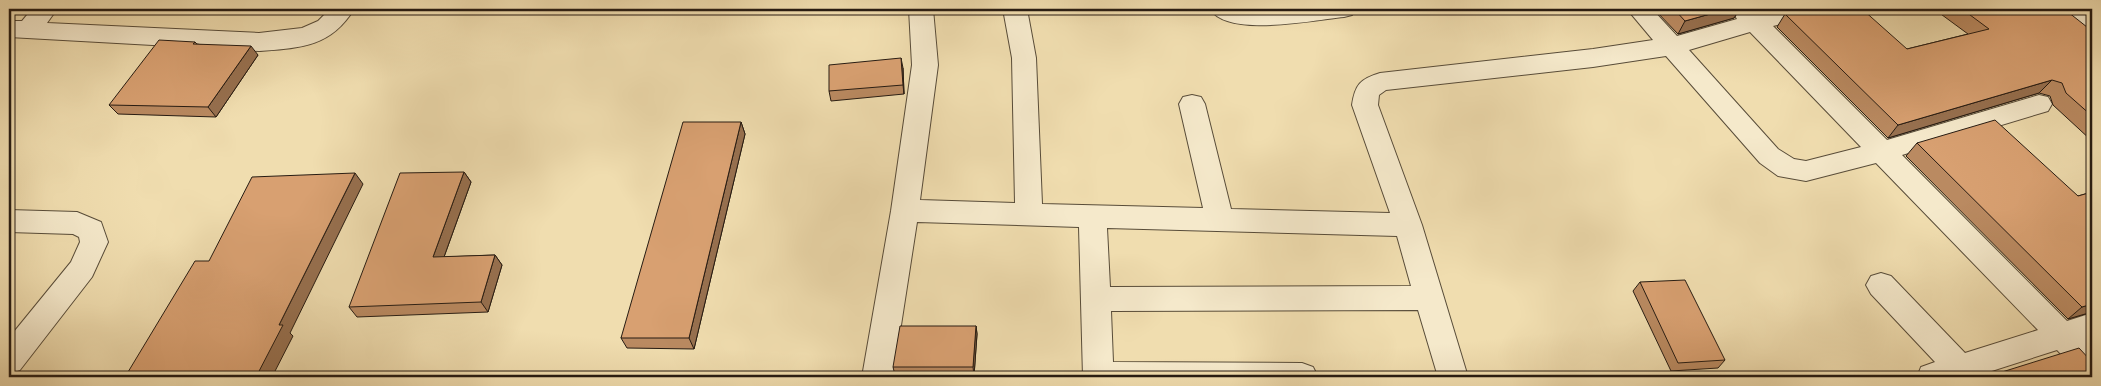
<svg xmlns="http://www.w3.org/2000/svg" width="2101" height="386" font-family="'Sorts Mill Goudy',serif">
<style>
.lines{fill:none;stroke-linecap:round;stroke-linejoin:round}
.street-casing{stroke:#584c39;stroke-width:2}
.street{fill:#f5e9cb;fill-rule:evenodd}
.wall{fill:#ba8a61;stroke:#261b12}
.shaded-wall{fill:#97704f;stroke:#261b12}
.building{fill:#d8a071;stroke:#261b12}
</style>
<rect width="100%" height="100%" fill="#f0ddaf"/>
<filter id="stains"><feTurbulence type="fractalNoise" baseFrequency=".004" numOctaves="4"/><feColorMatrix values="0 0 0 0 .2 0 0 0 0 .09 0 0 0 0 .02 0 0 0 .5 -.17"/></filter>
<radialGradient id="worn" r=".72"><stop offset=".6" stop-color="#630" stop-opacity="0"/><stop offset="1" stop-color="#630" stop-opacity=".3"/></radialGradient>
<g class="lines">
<g class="street-casing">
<g id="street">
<path d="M 32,9 L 57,9 L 47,23 L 259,33 L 302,28 L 318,21 L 330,9 L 354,9 C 331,47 300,48 259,51 L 9,37 L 9,21 L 22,21 Z"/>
<path d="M 909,9 L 933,9 L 938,65 L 920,200 L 1015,203 L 1012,58 L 1003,9 L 1027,9 L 1036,58 L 1042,204 L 1203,208 L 1179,104 L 1183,97 L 1192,95 L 1201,97 L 1205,104 L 1231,209 L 1390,213 L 1352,105 C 1355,85 1360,79 1380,73 L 1593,49 L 1653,40 L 1627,9 L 1652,9 L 1677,36 L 1737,19 L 1733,12 L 1735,9 L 1756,9 L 1760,13 L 1777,9 L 1824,9 L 1820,15 L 1773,26 L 1887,140 L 2039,95 L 2048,97 L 2052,104 L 2048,111 L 1902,155 L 2067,321 L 2092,313 L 2092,339 L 2087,340 L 2092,346 L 2092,377 L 2081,375 L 2057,350 L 1973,377 L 1917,377 L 1921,367 L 1935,362 L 1871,294 L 1866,285 L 1871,276 L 1881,273 L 1891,276 L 1965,353 L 2038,330 L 1876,163 L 1806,181 L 1778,176 L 1760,163 L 1666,56 L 1593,67 L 1386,90 L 1379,95 L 1378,105 L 1422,225 L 1468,377 L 1438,377 L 1418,310 L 1111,311 L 1113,362 L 1302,363 L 1313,367 L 1318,377 L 1083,377 L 1079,227 L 917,222 L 893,377 L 862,377 L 891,211 L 912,65 ZM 1750,32 L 1861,147 L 1806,161 L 1794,159 L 1778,149 L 1689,50 ZM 1107,228 L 1397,236 L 1411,286 L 1110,287 Z"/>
<path d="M 1210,9 L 1356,9 L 1352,15 L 1344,17 C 1314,20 1228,38 1210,9 Z"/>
<path d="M 2054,9 L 2082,9 L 2092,17 L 2092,37 C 2079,34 2061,21 2054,9 Z"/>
<path d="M 9,210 L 77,212 L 101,222 L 108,242 L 92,277 L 20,370 L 9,374 L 9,338 L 71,262 L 80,242 L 79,237 L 73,234 L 9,232 Z"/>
</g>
</g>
<use href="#street" class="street"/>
</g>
<g class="wall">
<path d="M 1654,9 L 1740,9 L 1734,18 L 1678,34 Z"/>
<path d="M 1934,9 L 2059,9 L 2092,31 L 2092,141 L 2053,105 L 2050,96 L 2039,93 L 1888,138 L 1777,27 L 1785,14 L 1907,49 L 1968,34 Z"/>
<path d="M 195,42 L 197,44 L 258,55 L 216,117 L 118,114 L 109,105 Z"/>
<path d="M 903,68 L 904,94 L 831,101 L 829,91 Z"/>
<path d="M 741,122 L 745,134 L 694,349 L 627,348 L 621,338 Z"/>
<path d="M 1917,143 L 2078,196 L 2092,192 L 2092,312 L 2068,319 L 1906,156 Z"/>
<path d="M 464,172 L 471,182 L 444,257 L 495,255 L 502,265 L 488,312 L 357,317 L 349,307 Z"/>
<path d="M 1640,282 L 1725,360 L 1718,368 L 1671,371 L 1633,291 Z"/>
<path d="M 976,326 L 977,334 L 974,376 L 895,375 L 893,367 Z"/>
</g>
<g class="shaded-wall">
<path d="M 1728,9 L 1740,9 L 1734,18 L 1678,34 L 1685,21 Z"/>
<path d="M 1762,9 L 1770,9 L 1761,11 Z"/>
<path d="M 251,46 L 258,55 L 216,117 L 208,107 Z"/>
<path d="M 901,58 L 903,68 L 904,94 L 903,85 Z"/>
<path d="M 2052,80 L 2039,93 L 1888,138 L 1898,125 Z"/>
<path d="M 741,122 L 745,134 L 694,349 L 689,338 Z"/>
<path d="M 464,172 L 471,182 L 440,268 L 433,257 Z"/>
<path d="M 355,173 L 363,184 L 290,333 L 293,336 L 272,377 L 256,377 L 279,325 Z"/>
<path d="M 495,255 L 502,265 L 488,312 L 481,302 Z"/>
<path d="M 2092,304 L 2092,312 L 2068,319 L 2082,307 Z"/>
<path d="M 976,326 L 977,334 L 974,376 L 973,367 Z"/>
</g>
<g class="building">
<path d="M 1674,9 L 1728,9 L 1685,21 Z"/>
<path d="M 1808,9 L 1862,9 L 1907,49 L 1989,29 L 1962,9 L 2059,9 L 2064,13 L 2068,12 L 2092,31 L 2092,116 L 2066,93 L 2062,83 L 2052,80 L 1898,125 L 1785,14 Z"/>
<path d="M 159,40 L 195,42 L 193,44 L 251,46 L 208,107 L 109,105 Z"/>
<path d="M 901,58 L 903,85 L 829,91 L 829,65 Z"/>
<path d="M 1995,120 L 2078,196 L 2092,192 L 2092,304 L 2082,307 L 1917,143 Z"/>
<path d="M 683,122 L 741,122 L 689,338 L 621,338 Z"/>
<path d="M 464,172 L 433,257 L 495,255 L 481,302 L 349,307 L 400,173 Z"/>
<path d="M 355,173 L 279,325 L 283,325 L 256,377 L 125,377 L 195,261 L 209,261 L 252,177 Z"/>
<path d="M 1685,280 L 1725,360 L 1678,363 L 1640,282 Z"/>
<path d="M 900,326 L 976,326 L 973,367 L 893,367 Z"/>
<path d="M 2079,348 L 2092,362 L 2092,377 L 1986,377 Z"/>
</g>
<rect width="2101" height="386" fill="none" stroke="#f0ddaf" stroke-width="30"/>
<rect x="10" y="10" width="2081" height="366" fill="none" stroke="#261b12" stroke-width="2.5"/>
<rect x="15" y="15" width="2071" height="356" fill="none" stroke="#261b12"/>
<rect width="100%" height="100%" filter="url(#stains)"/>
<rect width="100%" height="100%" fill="url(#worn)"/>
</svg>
